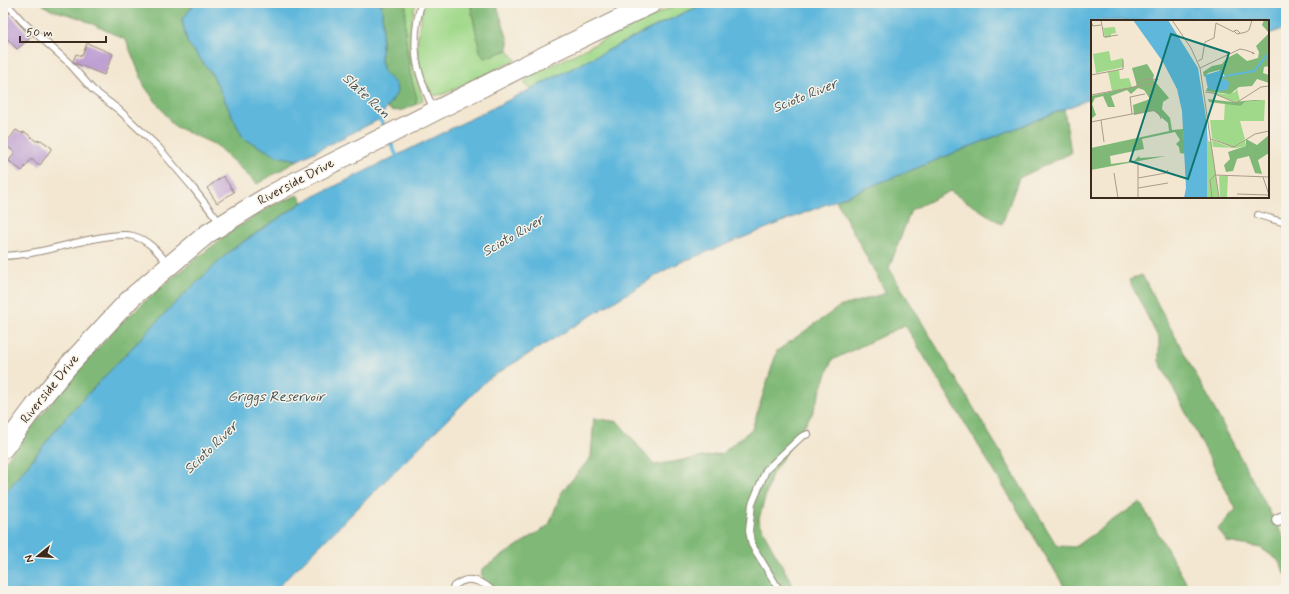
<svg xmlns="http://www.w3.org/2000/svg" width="1289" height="594" font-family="Mynerve,sans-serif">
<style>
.green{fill:#a1d98b;stroke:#6e8254}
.forest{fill:#80b977;stroke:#5e724a}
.water{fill:#5fb7dc;stroke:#4d707d}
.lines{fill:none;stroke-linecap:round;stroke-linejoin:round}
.stream{stroke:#5fb7dc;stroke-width:3.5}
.building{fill:#bb9bd2}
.lane-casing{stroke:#978878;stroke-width:8}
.street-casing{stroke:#978878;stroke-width:14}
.primary-casing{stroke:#978878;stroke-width:21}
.lane{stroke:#fff;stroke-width:6}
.street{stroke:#fff;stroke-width:12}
.primary{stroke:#fff;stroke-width:19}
.labels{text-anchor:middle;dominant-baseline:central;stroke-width:3;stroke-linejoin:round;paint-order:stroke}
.street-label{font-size:13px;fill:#3b2a1e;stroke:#f7f3e8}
.water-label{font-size:14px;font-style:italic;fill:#465457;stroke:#f7f3e8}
.inset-river{fill:none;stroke:#5fb7dc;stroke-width:2}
.inset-road{fill:none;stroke:#a99b89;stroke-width:1}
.view{fill:#0f766e;fill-opacity:0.15;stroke:#0f766e;stroke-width:2}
.inset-edge{fill:none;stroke:#3b2a1e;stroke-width:2}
</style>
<rect width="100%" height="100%" fill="#f7f3e8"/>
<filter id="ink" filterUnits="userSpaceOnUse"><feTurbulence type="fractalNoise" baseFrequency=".025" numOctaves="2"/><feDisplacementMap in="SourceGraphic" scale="8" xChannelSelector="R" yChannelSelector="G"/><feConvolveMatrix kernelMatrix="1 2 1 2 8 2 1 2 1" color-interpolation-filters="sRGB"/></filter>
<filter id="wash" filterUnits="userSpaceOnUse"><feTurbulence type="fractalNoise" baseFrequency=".012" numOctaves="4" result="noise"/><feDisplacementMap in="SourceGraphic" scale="16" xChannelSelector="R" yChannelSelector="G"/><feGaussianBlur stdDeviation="0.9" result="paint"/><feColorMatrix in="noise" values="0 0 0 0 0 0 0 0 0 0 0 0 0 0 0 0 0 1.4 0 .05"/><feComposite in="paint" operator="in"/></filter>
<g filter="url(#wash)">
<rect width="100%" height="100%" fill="#f3e7d1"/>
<g class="green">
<path d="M 406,3 L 416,3 C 404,42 411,62 423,100 L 415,105 L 417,98 L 410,73 L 405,32 Z"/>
<path d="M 424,3 L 470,3 L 480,51 L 485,58 L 508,50 L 516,60 L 444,94 C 442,94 437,96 435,95 C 429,94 428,88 426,83 C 413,55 417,31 424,3 Z"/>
<path d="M 679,3 L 706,3 L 660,24 L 531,89 L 524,84 L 528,77 Z"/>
</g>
<g class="forest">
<path d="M 41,3 L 195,3 L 182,20 L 187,42 L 212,74 L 243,138 L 277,156 L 298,160 L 257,184 L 216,145 L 174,126 L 145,87 L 126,40 L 80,18 L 49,9 Z"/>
<path d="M 381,3 L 406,3 L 405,32 L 410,73 L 417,98 L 415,105 C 405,109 398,114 387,108 L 397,93 L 396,84 L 384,73 L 381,59 L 383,23 Z"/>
<path d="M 470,3 L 496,3 L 508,40 L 508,50 L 484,58 L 480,51 Z"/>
<path d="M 1064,109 L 1071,153 L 1019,178 L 1002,224 L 950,191 L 911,210 L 889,268 L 1057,546 L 1075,547 L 1140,502 L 1191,591 L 1067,591 L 905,325 L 832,360 L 812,414 L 772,474 L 758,522 L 796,591 L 481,591 L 482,569 L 549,525 L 561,493 L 591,457 L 594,418 L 618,422 L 654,465 L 721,454 L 752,429 L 777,351 L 839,307 L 886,293 L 836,200 Z"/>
<path d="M 298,195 L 303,202 L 231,250 L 171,307 L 67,416 L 3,496 L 3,464 L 69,380 L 117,327 L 162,286 L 230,232 L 271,206 Z"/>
<path d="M 1142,275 L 1286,542 L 1286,575 L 1279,561 L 1261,548 L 1227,542 L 1218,529 L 1236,509 L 1159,361 L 1159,339 L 1129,280 Z"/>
</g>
<g class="water">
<path d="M 195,3 L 381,3 L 383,23 L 381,59 L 384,73 L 396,84 L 397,93 L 378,120 L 298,160 L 277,156 L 243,138 L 212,74 L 187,42 L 182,20 Z"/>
<path d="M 706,3 L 1286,3 L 1286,28 L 1268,34 L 1268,21 L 1092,21 L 1092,98 L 1064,109 L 672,266 L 488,379 L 279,586 L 275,591 L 3,591 L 3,496 L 67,416 L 171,307 L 231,250 L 303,202 L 531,89 L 660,24 Z"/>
</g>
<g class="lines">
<g class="stream">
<path d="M 375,117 L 381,121 L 385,129"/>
<path d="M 390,141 L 398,159"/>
</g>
</g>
<g id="blocks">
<g class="building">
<path d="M 3,6 L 31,37 L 17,49 L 3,34 Z"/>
<path d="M 87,43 L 113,54 L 104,75 L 75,63 L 73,61 L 76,54 L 82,56 Z"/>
<path d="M 16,130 L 21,133 L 25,132 L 36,141 L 41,140 L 52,148 L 40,165 L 31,159 L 22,171 L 9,161 L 15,152 L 5,145 Z"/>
<path d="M 223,176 L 234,192 L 217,203 L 207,188 Z"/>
</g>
</g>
</g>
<g filter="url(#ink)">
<use href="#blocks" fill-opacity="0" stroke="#978878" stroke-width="1"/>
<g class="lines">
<g class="lane-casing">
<g id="lane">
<path d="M 6,3 L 23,22 L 68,62 L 93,90 L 119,110 L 159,148 L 193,188 L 221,224"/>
<path d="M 421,3 C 410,46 415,70 434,110"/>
<path d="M 1258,215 L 1286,223"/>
<path d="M 3,256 C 34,255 63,245 93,239 C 104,237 122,233 133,236 C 149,240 159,253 168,264"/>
<path d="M 452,591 L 454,586 C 457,584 460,582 463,581 C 472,577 487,584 492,591"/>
<path d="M 780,591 L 752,545 L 749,531 L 752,504 L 766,470 L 801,437 L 808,434"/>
</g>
</g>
<g class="street-casing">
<path id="street" d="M 1278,520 L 1286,517"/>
</g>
<g class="primary-casing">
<path id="primary" d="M 3,449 L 35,406 L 69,365 L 131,298 L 207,234 L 267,197 L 297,181 L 526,65 L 653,3"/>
</g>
<use href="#lane" class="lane"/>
<use href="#street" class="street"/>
<use href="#primary" class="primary"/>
</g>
</g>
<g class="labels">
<g class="street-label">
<text transform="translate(296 182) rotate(-28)">Riverside Drive</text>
<text transform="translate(50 389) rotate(-51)">Riverside Drive</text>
</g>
<g class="water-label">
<text transform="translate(366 96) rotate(43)">Slate Run</text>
<text transform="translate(805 96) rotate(-22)">Scioto River</text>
<text transform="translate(513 236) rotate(-30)">Scioto River</text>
<text x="276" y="397">Griggs Reservoir</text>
<text transform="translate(211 448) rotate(-44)">Scioto River</text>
</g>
</g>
<g transform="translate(1091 20)">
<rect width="178" height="178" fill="#f3e7d1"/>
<path d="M 24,7 L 25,13 L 20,14 L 20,17 L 14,18 L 12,8 ZM 18,31 L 20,41 L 32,38 L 33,47 L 5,53 L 2,34 ZM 28,50 L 29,59 L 38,58 L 41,67 L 21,71 L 17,52 ZM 146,69 L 149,81 L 144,82 L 115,71 L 133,74 L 144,72 ZM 174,80 L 173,101 L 149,101 L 154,119 L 144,128 L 154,120 L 155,126 L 146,128 L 122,127 L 121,120 L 141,128 L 121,118 L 119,100 L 133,100 L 134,82 L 150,86 L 154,82 ZM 113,82 L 117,121 L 120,122 L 128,178 L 116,178 ZM 128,156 L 137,156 L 136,178 L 129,178 Z" fill="#a1d98b"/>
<path d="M 173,0 L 178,0 L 178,46 L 173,47 L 172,53 L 178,55 L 178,63 L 166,59 L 161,66 L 148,67 L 139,74 L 115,71 L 116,68 L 124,70 L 135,61 L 130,58 L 134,56 L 128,50 L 117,53 L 113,57 L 112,52 L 121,46 L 131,44 L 136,38 L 146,33 L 156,41 L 167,38 L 168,32 L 165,26 L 178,13 L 171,5 ZM 56,44 L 63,55 L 62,59 L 78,78 L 72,82 L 71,89 L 79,98 L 81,110 L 92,109 L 94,134 L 89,133 L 88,127 L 85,124 L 89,120 L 84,112 L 51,119 L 53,129 L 19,136 L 20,144 L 43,141 L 48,136 L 49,138 L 75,136 L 0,150 L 0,128 L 78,111 L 77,103 L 63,91 L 43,95 L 42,85 L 59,79 L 53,70 L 47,68 L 40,74 L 36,70 L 20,76 L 24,87 L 17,87 L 12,76 L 4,78 L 1,84 L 5,95 L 0,99 L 0,76 L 46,66 L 41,48 ZM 117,79 L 142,82 L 163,80 L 174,80 L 154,82 L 150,86 L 118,82 ZM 178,115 L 178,133 L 167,140 L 171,154 L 164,153 L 158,136 L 146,139 L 142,151 L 135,152 L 133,145 L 139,139 L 137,132 L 155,126 L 155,119 L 166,125 Z" fill="#80b977"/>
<path d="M 42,0 L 77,0 L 107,48 L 116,104 L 116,178 L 93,178 L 95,168 L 91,91 L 86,69 L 72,42 ZM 131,50 L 132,56 L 135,56 L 131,58 L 138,62 L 137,69 L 130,71 L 117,69 L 114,55 Z" fill="#5fb7dc"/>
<path class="inset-river" d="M 134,56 L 163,51 L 178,33"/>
<path class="inset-road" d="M 10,0 L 13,17 L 27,15M 81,0 L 100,28 L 109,48 L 128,178M 0,2 L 2,6 L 10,5M 149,13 L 146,10 L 143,11 L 146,14 L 151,13 L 155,12 L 158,10 L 161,0M 107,41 L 111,39 L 114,22 L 123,18 L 125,3 L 143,12M 109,48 L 149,29 L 154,30 L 163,33 L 163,34 L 161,33M 0,55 L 32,49 L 32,40M 114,72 L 122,73 L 145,83 L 170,67 L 178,66M 0,75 L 64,63 L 67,59 L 50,60 L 44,67M 41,94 L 39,77 L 54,74M 10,100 L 13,122M 0,102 L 61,90 L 68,93 L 70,99M 120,119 L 143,127 L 164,114 L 178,111M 47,142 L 47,178M 23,153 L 27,178M 172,157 L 178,175M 47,158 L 75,153 L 77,150M 47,168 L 77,163M 146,174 L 178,175M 121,178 L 119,160 L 124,155 L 178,157"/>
<path class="view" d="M 80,14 L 138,33 L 97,159 L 39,141 Z"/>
<rect width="178" height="178" class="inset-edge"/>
</g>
<rect width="1289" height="594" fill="none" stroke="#f7f3e8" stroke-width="16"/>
<g transform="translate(38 556) rotate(252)" stroke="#f7f3e8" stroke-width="3" paint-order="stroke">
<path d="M0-3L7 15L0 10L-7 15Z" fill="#3b2a1e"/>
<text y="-6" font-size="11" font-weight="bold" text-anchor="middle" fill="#3b2a1e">N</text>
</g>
<path d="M20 36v6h86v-6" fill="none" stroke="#3b2a1e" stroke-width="2"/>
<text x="26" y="36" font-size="12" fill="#3b2a1e" stroke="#f7f3e8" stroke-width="3" paint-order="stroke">50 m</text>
</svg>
